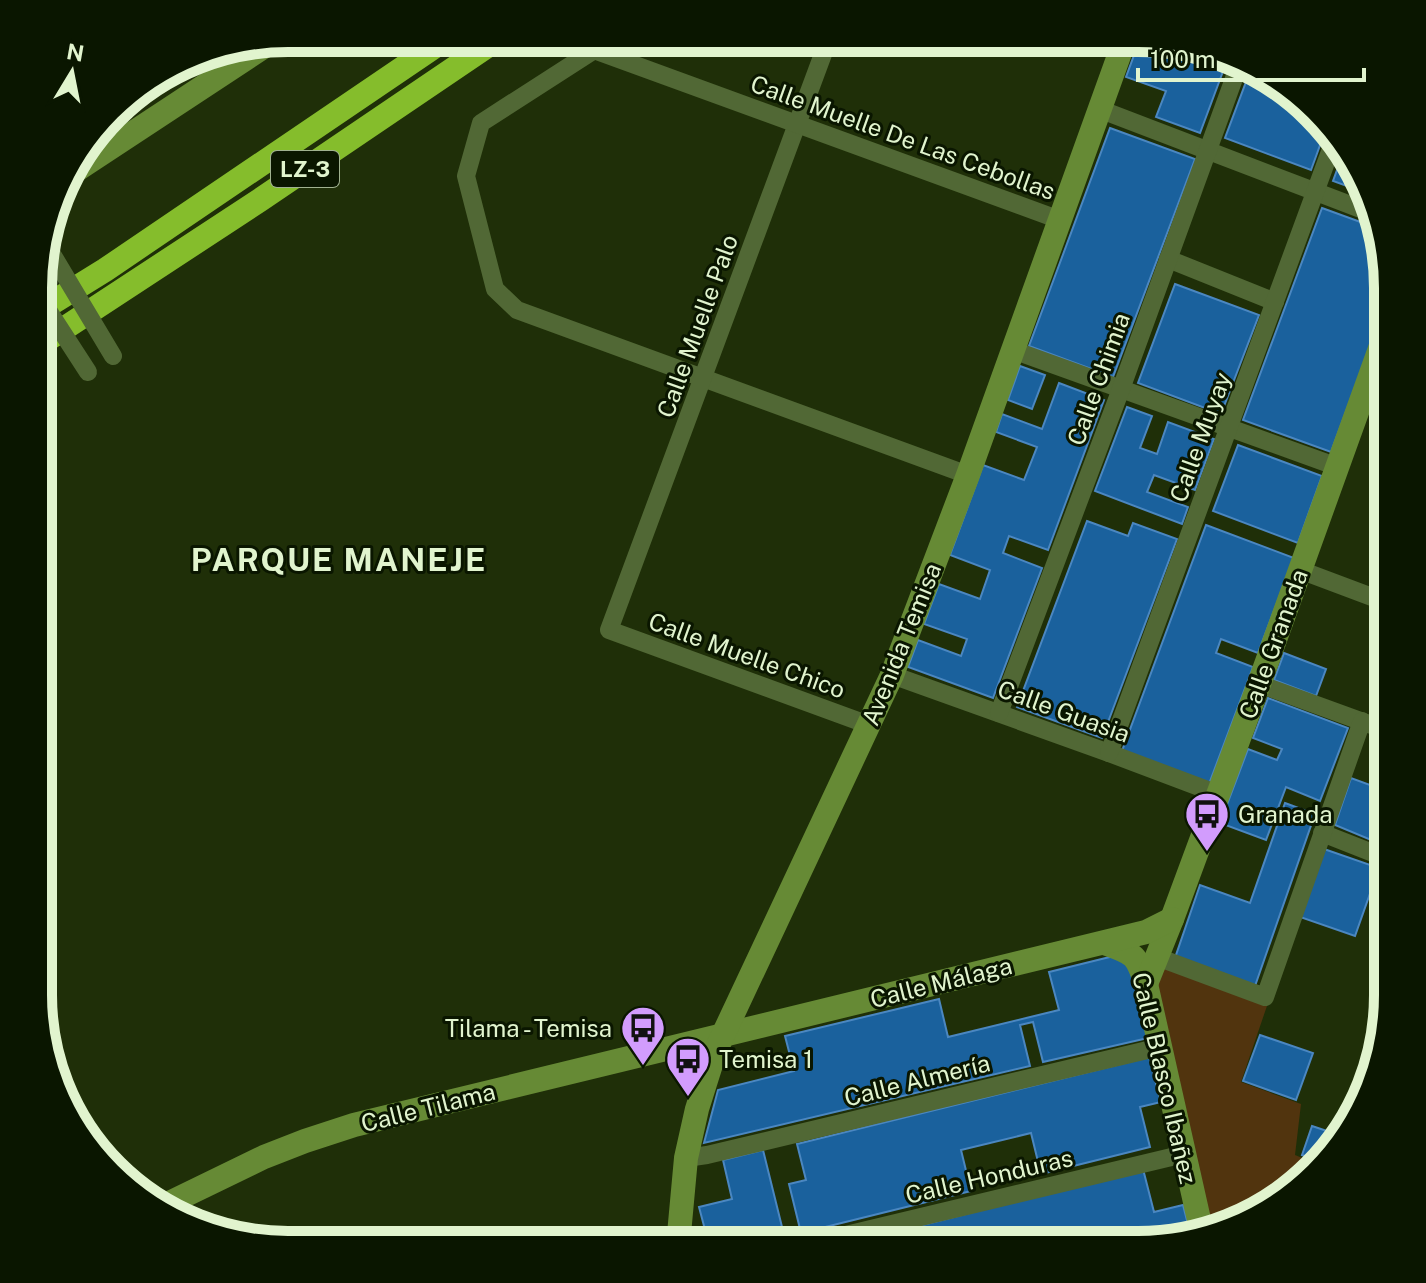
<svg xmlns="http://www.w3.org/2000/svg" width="1426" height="1283" font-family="'Public Sans',sans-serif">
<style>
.green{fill:#51340e}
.building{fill:#1a619d;stroke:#4b87c1;stroke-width:2}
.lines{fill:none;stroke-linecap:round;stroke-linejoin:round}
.street{stroke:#516835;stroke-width:18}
.secondary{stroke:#668a35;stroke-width:24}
.highway{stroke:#85bd2c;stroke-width:24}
.street-bridge{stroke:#516835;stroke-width:18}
.labels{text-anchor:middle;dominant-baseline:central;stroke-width:6;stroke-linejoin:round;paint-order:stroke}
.shield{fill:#0a1600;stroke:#a0b190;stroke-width:2}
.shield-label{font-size:22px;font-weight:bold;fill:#e1f4ce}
.street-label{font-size:24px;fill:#e1f4ce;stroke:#0a1600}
.poi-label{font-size:24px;fill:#e1f4ce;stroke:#0a1600;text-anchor:start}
.district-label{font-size:32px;font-weight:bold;letter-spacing:2px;fill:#e1f4ce;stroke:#0a1600}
.rim{fill:none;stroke:#e1f4ce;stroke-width:10}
</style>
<rect width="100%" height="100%" fill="#1f2f08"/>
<g class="green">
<path d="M 222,49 L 106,126 L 104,123 L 123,100 L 207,51 Z"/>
<path d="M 1160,964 L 1268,1003 L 1241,1082 L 1301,1104 L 1295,1155 L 1317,1164 L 1303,1183 L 1234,1226 L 1212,1231 L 1154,980 Z"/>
</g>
<g class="building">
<path d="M 1140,39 L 1155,39 L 1228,58 L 1200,133 L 1156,117 L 1166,91 L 1126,77 Z"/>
<path d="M 1252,66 L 1327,126 L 1311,170 L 1225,138 Z"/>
<path d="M 1110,128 L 1195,159 L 1113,377 L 1029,346 Z"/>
<path d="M 1344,151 L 1369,192 L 1369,194 L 1333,181 Z"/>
<path d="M 1322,208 L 1377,228 L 1387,271 L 1387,301 L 1331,452 L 1243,420 Z"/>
<path d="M 1175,284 L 1259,315 L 1221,414 L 1138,383 Z"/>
<path d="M 1020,366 L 1045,375 L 1032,409 L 1008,400 Z"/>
<path d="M 1059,383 L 1104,400 L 1048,550 L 1009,536 L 1003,553 L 1042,568 L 993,698 L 908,667 L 918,640 L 961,656 L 967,639 L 924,624 L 939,584 L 980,599 L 990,570 L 950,555 L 983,465 L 1024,480 L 1037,447 L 996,432 L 1002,414 L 1042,429 Z"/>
<path d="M 1127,407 L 1152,416 L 1140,448 L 1157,454 L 1168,422 L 1214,439 L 1195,490 L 1154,475 L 1147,492 L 1188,507 L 1182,524 L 1095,491 Z"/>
<path d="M 1238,445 L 1322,476 L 1298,543 L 1213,511 Z"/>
<path d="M 1087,521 L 1128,536 L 1133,523 L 1177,539 L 1102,738 L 1017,707 Z"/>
<path d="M 1206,525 L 1294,558 L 1258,653 L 1221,639 L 1216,653 L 1253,667 L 1209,784 L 1122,751 Z"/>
<path d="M 1284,653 L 1326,669 L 1316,696 L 1274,680 Z"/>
<path d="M 1268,698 L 1348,728 L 1320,801 L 1286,787 L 1266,840 L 1220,823 L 1248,749 L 1277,760 L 1282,749 L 1253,738 Z"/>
<path d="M 1388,761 L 1388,847 L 1335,825 L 1351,778 L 1378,788 Z"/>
<path d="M 1285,803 L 1315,814 L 1255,986 L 1175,958 L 1200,885 L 1250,903 Z"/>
<path d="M 1324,849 L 1379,868 L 1355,936 L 1300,917 Z"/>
<path d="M 1388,916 L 1388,965 L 1373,959 Z"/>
<path d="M 1126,953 L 1148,1038 L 1043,1062 L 1033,1022 L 1020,1025 L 1030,1066 L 704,1143 L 718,1090 L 794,1071 L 785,1036 L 939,999 L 948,1037 L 1059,1010 L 1049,972 Z"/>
<path d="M 1260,1035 L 1313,1053 L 1296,1100 L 1243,1081 Z"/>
<path d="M 1149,1057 L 1161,1102 L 1140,1107 L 1150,1147 L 1041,1174 L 1031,1133 L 961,1150 L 971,1191 L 801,1233 L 789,1184 L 806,1180 L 797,1144 Z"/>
<path d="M 1312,1126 L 1339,1135 L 1320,1161 L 1302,1155 Z"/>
<path d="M 763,1150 L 784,1235 L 747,1245 L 709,1245 L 699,1207 L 732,1199 L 723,1160 Z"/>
<path d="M 1143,1169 L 1154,1212 L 1183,1205 L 1191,1236 L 1154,1244 L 844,1245 Z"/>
</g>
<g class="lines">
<g class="street">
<path d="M 613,38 L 481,123 L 466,176 L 495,289 L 517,310 L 968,475"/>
<path d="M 829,38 L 609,630 L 869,725"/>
<path d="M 594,50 L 1060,220"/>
<path d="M 1099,109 L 1374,214"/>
<path d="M 1168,259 L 1275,302"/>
<path d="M 1013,350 L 1338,467"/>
<path d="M 1300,570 L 1388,603"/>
<path d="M 892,675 L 1109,753 L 1218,794"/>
<path d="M 1259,684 L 1388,731"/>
<path d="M 999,713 L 1121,389 L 1240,62"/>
<path d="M 1109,753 L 1335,138"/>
<path d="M 1322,833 L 1388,859"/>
<path d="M 1157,957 L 1265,997 L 1362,721"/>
<path d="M 686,1158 L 707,1155 L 1160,1047"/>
<path d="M 804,1245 L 1184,1154"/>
</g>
<g class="secondary">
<path d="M 66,177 L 274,40"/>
<path d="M 1104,943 C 1134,954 1136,953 1146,984 L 1202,1233"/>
<path d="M 1146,984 L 1172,919 L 1259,684 L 1387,329"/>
<path d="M 161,1207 L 264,1157 L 305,1141 L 354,1125 L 1146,932 L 1172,919"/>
<path d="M 678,1245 L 686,1158 L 697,1109 L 715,1052 L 892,675 L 968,475 L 1125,39"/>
</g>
<g class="highway">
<path d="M 42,309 L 105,270 L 447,38"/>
<path d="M 42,343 L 260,200 L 499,38"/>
</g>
<g class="street-bridge">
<path d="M 49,249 L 113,356"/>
<path d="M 42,301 L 88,372"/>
</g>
</g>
<defs>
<g id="bus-pin" transform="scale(2.3)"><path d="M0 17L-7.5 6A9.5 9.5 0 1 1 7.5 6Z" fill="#d29cfd" stroke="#0a1600"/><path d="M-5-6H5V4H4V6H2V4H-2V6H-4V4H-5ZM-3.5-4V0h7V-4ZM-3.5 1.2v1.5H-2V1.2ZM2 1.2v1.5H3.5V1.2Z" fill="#111"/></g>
</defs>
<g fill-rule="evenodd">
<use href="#bus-pin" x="1207" y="814"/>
<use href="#bus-pin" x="643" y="1028"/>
<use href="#bus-pin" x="688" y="1059"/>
</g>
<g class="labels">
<rect class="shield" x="271" y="151" width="68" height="36" rx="6"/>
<g class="shield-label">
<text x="305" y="169">LZ-3</text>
</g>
<g class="street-label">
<text transform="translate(903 137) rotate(20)">Calle Muelle De Las Cebollas</text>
<text transform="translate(697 326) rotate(-70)">Calle Muelle Palo</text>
<text transform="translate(1098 379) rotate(-70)">Calle Chimia</text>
<text transform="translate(1200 437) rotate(-70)">Calle Muyay</text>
<text transform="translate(901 644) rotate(-68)">Avenida Temisa</text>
<text transform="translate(1273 644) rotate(-70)">Calle Granada</text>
<text transform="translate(747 655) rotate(20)">Calle Muelle Chico</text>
<text transform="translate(1064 711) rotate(20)">Calle Guasia</text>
<text transform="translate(941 982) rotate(-14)">Calle Málaga</text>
<text transform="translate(1165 1078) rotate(77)">Calle Blasco Ibañez</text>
<text transform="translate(917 1080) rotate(-14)">Calle Almería</text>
<text transform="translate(428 1107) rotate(-14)">Calle Tilama</text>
<text transform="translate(989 1176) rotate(-13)">Calle Honduras</text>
</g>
<g class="poi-label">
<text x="1238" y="814">Granada</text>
<text x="612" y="1028" text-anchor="end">Tilama - Temisa</text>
<text x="719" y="1059">Temisa 1</text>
</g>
<g class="district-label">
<text x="339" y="559">PARQUE MANEJE</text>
</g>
</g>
<path d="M0 0H1426V1283H0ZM288 52H1138A236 236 0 0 1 1374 288V995A236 236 0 0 1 1138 1231H288A236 236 0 0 1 52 995V288A236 236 0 0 1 288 52Z" fill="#0a1600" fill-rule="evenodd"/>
<path class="rim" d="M288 52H1138A236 236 0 0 1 1374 288V995A236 236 0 0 1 1138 1231H288A236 236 0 0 1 52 995V288A236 236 0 0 1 288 52Z"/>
<g transform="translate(72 72) rotate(10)" stroke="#0a1600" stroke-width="6" paint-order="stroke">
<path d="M0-6L14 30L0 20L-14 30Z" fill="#e1f4ce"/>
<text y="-12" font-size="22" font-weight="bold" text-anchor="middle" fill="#e1f4ce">N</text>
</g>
<path d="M1138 68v12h226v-12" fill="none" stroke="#e1f4ce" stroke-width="4"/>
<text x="1150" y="68" font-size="24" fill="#e1f4ce" stroke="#0a1600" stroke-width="6" paint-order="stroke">100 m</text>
</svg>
